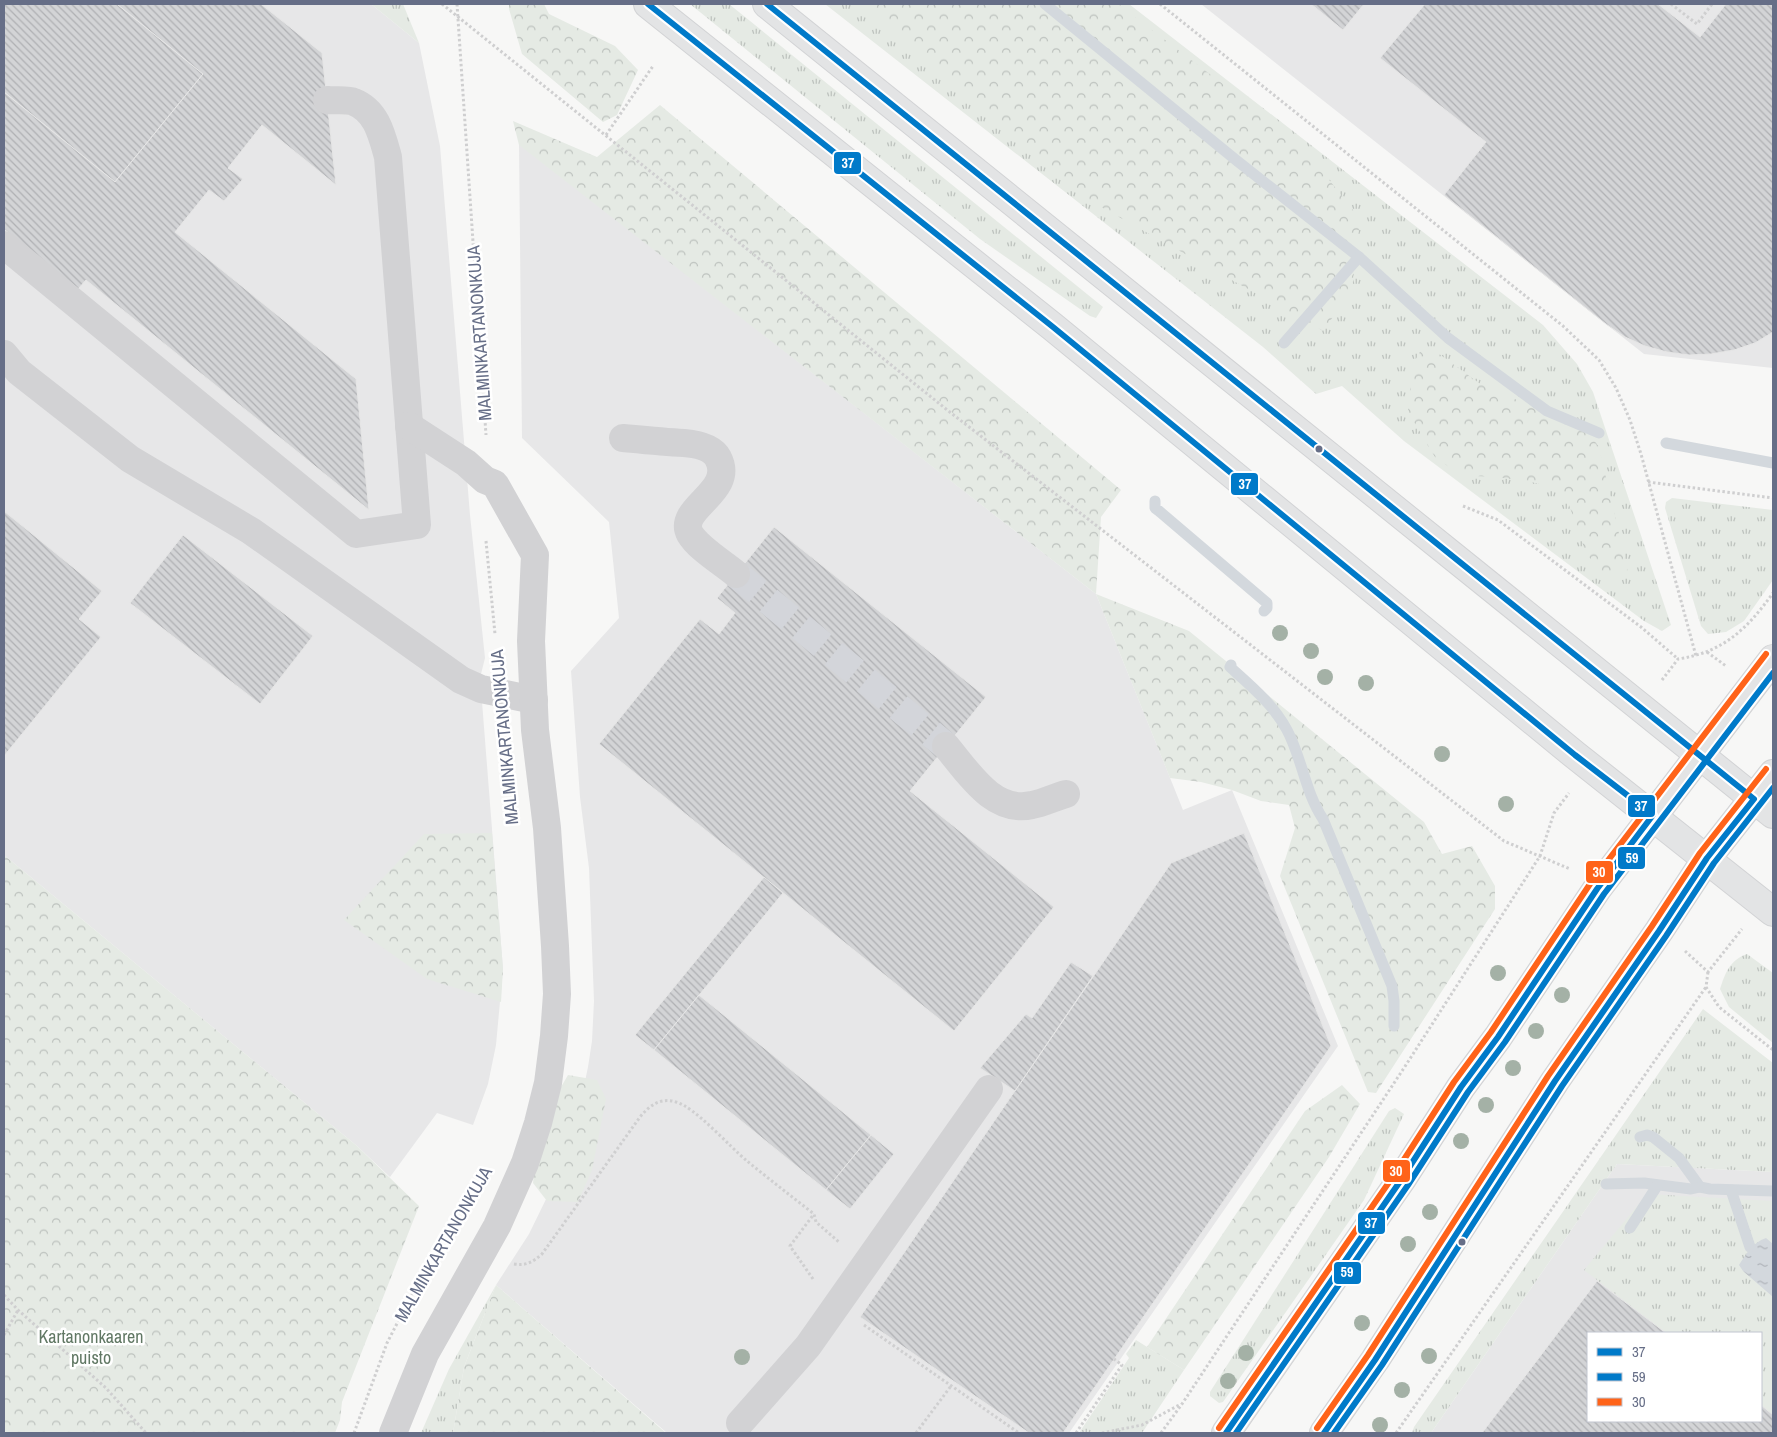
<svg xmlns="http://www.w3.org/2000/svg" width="1777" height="1437" font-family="'Archivo Narrow',sans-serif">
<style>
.built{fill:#e7e7e8;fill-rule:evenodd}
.grass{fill:url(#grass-tufts)}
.forest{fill:url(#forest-crowns)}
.water{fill:url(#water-ripples)}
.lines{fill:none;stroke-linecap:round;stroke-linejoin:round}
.stream{stroke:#d3d8dd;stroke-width:11}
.building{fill:url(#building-back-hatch);stroke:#e6e6e6}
.minor-tunnel{stroke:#d3d5da;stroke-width:28;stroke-dasharray:28 14;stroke-linecap:butt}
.major-casing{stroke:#d2d3d5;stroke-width:30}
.path{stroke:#cfcfd0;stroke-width:3;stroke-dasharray:2.5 2.5;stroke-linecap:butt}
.minor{stroke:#d2d2d4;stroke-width:28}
.major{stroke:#e3e4e5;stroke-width:28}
.bus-1-casing{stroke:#fff;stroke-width:10}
.bus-2-casing{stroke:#fff;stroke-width:10}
.bus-3-casing{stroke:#fff;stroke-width:10}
.bus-1{stroke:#007ac9;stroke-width:6}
.bus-2{stroke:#007ac9;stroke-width:6}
.bus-3{stroke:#ff6319;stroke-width:6}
.tree{fill:#a4b1a6}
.bus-dot{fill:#666e87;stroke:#fff;stroke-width:2}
.labels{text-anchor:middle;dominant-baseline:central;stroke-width:5;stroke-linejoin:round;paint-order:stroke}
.street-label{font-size:18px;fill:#666e87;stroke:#fff}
.park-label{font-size:18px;fill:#617864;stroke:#fff}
.line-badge{stroke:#fff;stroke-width:2}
.badge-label{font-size:14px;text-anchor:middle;font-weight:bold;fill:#fff}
</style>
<defs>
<pattern id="grass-tufts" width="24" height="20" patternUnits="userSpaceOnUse" patternTransform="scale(1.25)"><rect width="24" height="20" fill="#e5eae4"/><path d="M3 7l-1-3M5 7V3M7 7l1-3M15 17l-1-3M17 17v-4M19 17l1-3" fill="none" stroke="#bdc2be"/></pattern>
<pattern id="forest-crowns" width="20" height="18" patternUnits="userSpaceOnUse" patternTransform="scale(1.25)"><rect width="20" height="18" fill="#e5eae4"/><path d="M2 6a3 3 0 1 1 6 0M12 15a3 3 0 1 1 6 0" fill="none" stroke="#bdc2be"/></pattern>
<pattern id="water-ripples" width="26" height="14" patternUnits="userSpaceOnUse" patternTransform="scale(1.25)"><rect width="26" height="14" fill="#d3d8dd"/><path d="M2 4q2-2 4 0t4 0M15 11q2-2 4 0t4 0" fill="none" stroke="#afb3b9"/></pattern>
<pattern id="building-back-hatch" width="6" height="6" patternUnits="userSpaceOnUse" patternTransform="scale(1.25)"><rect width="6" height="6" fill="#d3d4d6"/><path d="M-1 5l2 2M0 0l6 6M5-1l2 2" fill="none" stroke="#afb0b3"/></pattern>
</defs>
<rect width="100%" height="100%" fill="#f7f7f6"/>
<g class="built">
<path d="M 4,4 L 371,4 L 419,43 L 440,146 L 470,515 L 485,658 L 481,674 L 481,689 L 503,969 L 496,1045 L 488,1084 L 473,1125 L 437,1113 L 390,1177 L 357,1146 L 4,855 Z"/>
<path d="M 1201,4 L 1773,4 L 1773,368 L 1644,354 Z"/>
<path d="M 519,144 L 1096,594 L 1183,810 L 1232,790 L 1338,1046 L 1069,1433 L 667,1433 L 496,1285 L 529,1234 L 550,1191 L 579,1110 L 588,1067 L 592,1041 L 594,1001 L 589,868 L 580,797 L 571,671 L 619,618 L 609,522 L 522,438 Z"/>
<path d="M 1617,1164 L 1773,1172 L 1773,1433 L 1431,1433 ZM 1588,1333 L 1761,1333 L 1761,1421 L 1588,1421 Z"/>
</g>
<g class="grass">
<path d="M 371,4 L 403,4 L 419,43 Z"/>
<path d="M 690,4 L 729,4 L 1103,307 L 1096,318 L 1090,316 L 980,239 Z"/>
<path d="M 825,4 L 1129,4 L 1543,325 L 1577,364 L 1593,392 L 1671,625 L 1662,631 L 1644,621 L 1404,441 L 1342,386 L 1316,394 L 1263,347 Z"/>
<path d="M 1672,498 L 1773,510 L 1773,580 L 1744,621 L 1726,632 L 1708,634 L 1701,626 L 1665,508 L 1666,502 Z"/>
<path d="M 1747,954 L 1773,973 L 1773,1043 L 1729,1007 L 1720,989 C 1725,973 1730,960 1747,954 Z"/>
<path d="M 1703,1009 L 1773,1063 L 1773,1172 L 1617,1164 L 1431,1433 L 1412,1433 L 1414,1427 Z"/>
<path d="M 1395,1108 L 1404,1114 L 1364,1200 L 1223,1402 L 1219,1403 L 1210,1396 L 1210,1392 L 1389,1111 Z"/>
<path d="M 1647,1194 L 1773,1201 L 1773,1415 L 1761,1405 L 1761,1333 L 1666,1333 L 1584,1270 Z"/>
<path d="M 496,1285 L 464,1367 L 453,1433 L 421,1433 L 449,1369 Z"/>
<path d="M 1136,1340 L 1184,1370 L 1142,1433 L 1079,1433 L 1129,1358 L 1126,1354 Z"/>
</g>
<g class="forest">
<path d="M 509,4 L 544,4 L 549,14 L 615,46 L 638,70 L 617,115 L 603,122 L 522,54 L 509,9 Z"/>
<path d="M 861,4 L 1118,4 L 1300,143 L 1360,219 L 1352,290 L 1323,331 L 1085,198 Z"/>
<path d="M 660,105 L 1121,490 L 1101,517 L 1096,594 L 1189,631 L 1424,822 L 1442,854 L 1472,846 L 1495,886 L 1495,909 L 1376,1093 L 1368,1092 L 1280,876 L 1295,828 L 1289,805 L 1261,801 L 1232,790 L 1201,782 L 1170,778 L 1096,594 L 519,145 L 513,121 L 597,157 Z"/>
<path d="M 1431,348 L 1479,383 L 1587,431 L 1599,447 L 1629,577 L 1602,573 L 1596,566 L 1586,553 L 1569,505 L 1552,487 L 1531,482 L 1497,477 L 1474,476 L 1456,472 L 1435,457 L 1408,412 L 1412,366 L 1421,350 Z"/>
<path d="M 492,833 L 503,969 L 501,1002 L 427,979 L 344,920 L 424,834 Z"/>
<path d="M 4,855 L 357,1146 L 419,1206 L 342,1402 L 340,1420 L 335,1433 L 4,1433 Z"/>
<path d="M 568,1075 L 597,1080 L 606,1099 L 592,1170 L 578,1202 L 547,1201 L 533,1183 L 539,1125 Z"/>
<path d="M 1342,1085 L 1360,1104 L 1329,1157 L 1184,1370 L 1147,1347 L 1305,1111 Z"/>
<path d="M 496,1285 L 666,1433 L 453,1433 L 464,1367 Z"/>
</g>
<path class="water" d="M 1766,1238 L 1773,1244 L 1773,1297 L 1743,1271 L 1739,1265 C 1747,1253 1752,1243 1766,1238 Z"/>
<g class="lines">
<g class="stream">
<path d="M 1045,4 L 1236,160 L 1359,257 L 1448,338 L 1547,411 L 1599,433"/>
<path d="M 1284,343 L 1359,257"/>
<path d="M 1666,443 L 1773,463"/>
<path d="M 1155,501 L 1155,508 L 1159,511 L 1267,603 L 1267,608 L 1264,611"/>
<path d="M 1231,665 L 1230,667 C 1251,686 1273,704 1287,730 C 1302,758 1305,792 1323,819 L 1392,986 L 1394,1001 L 1394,1026"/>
<path d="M 1640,1137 L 1647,1135 L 1653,1137 L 1679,1158 L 1700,1187 L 1710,1189 L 1773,1191"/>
<path d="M 1606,1184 L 1644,1183 L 1691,1189 L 1700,1187"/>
<path d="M 1731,1190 L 1750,1247"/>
<path d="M 1630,1228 L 1657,1186"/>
</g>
</g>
<g class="building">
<path d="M 4,4 L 117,4 L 203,74 L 115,182 L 4,92 Z"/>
<path d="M 117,4 L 261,4 L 322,53 L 336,185 L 262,125 L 228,168 L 243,179 L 224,201 L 209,190 L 175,232 L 356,379 L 369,510 L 86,280 L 78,289 L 4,229 L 4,92 L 115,182 L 203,74 Z"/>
<path d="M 1311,4 L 1364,4 L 1343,30 Z"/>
<path d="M 1425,4 L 1658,4 L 1700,37 L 1726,4 L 1773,4 L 1773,332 L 1755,343 L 1734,350 L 1711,354 L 1689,355 L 1667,352 L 1645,346 L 1625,337 L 1606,324 L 1444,195 L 1486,142 L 1380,58 Z"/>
<path d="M 4,511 L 102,591 L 79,619 L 101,637 L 4,756 Z"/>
<path d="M 774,527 L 986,697 L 910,791 L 1054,907 L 954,1031 L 599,744 L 700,619 L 719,634 L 735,613 L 717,598 Z"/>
<path d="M 183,535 L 313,636 L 260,704 L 130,603 Z"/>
<path d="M 1244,833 L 1331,1046 L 1063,1433 L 1029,1433 L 860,1317 L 1171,863 Z"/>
<path d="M 764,877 L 783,893 L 654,1050 L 635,1035 Z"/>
<path d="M 1071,962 L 1093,976 L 1015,1091 L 980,1068 L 1026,1014 L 1032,1018 Z"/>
<path d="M 699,995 L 871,1135 L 826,1190 L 654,1050 Z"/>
<path d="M 871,1135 L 894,1154 L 850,1209 L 826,1190 Z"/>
<path d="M 1597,1281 L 1666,1333 L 1588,1333 L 1588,1421 L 1761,1421 L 1761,1405 L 1773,1415 L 1773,1433 L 1482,1433 Z"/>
</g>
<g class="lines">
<path class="minor-tunnel" d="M 736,574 L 946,746"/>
<g class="major-casing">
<g id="major">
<path d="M 648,4 L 1053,327 L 1575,755 L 1773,912"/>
<path d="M 767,4 L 1773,814"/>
<path d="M 1226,1433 L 1401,1180 L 1461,1087 L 1498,1037 L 1597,889 L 1773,659"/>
<path d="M 1324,1433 L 1375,1360 L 1555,1081 L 1659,931 L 1707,858 L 1773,774"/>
</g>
</g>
<g class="path">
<path d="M 442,4 L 951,413 L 1504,841 L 1570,869"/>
<path d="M 457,4 L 486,435"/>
<path d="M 1160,4 L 1563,326 L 1599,360 L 1616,388 L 1630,420 L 1641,454 L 1696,656"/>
<path d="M 1671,4 L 1697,24 L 1712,4"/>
<path d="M 606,135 L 653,66"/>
<path d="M 1648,482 L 1773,498"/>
<path d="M 1463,506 L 1498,520 L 1641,627 L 1678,659"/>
<path d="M 486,541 L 495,634"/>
<path d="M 1707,652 L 1726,666"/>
<path d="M 1662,680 L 1678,659 C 1724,652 1747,629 1773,593"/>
<path d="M 1685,951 L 1708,972 L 1742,929"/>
<path d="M 1708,972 L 1706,987 L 1719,1007 L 1773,1050"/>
<path d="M 514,1264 C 526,1266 533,1262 542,1254 L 640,1117 C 649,1106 660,1097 676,1102 C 695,1107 730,1147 747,1161 C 769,1179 791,1196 814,1214 L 816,1222 L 840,1243"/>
<path d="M 813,1279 L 790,1246 L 814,1214"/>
<path d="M 4,1295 L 18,1310 L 106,1388 L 146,1433"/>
<path d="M 864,1325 L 1019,1433"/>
<path d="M 4,1335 L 18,1310"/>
<path d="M 354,1433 L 387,1343 L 425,1269 L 465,1209"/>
<path d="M 916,1433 L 951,1386"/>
<path d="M 1076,1433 L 1122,1365 L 1114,1359"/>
<path d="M 1102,1433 L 1142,1425 L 1181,1404"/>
<path d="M 1161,1433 L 1182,1404 L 1404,1068 L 1540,856 L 1554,813 L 1569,793"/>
<path d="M 1396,1433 L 1706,987"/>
</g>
<g class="minor">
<path d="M 4,245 L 356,534 L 417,525 L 388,157 C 382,136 377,111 354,102 C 347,99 335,101 327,100"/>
<path d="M 4,354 L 19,372 L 130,459 L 251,531 L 461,680 L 481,689 L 534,700"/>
<path d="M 623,438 C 644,440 664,442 684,443 C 696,444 712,447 718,458 C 736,492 676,508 690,534 C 698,548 723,563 736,574"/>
<path d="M 946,746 C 968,772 993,814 1032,805 C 1043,803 1055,797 1066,794"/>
<path d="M 740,1423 L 808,1346 L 989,1089"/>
<path d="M 393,1433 L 425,1354 L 497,1226 L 525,1163 L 538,1123 L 548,1083 L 554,1036 L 557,994 L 555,946 L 547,828 L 535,730 L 531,641 L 535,555 L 495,484 L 485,480 L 466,463 L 409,426"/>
</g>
<use href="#major" class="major"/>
<g class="bus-1-casing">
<g id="bus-1">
<path d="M 648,4 L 1053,327 L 1575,755 L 1653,815 L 1597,889 L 1498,1037 L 1461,1087 L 1401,1180 L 1226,1433"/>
<path d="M 767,4 L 1754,799 L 1707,858 L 1659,931 L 1555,1081 L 1375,1360 L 1324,1433"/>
</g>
</g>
<g class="bus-2-casing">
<g id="bus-2">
<path d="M 1236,1433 L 1408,1185 L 1468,1092 L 1505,1042 L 1604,894 L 1773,673"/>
<path d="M 1334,1433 L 1382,1365 L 1562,1086 L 1666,936 L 1714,863 L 1773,788"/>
</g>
</g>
<g class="bus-3-casing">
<g id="bus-3">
<path d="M 1219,1428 L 1394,1175 L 1454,1082 L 1491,1032 L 1590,884 L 1766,654"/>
<path d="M 1317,1428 L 1368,1355 L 1548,1076 L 1652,926 L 1700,853 L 1766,769"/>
</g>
</g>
<use href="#bus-1" class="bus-1"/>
<use href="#bus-2" class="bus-2"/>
<use href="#bus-3" class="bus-3"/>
</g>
<g class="tree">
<circle cx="1280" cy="633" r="8"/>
<circle cx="1311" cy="651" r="8"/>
<circle cx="1325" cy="677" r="8"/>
<circle cx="1366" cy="683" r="8"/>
<circle cx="1442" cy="754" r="8"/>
<circle cx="1506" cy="804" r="8"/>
<circle cx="1498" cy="973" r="8"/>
<circle cx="1562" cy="995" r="8"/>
<circle cx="1536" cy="1031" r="8"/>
<circle cx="1513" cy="1068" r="8"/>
<circle cx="1486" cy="1105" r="8"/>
<circle cx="1461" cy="1141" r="8"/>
<circle cx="1430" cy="1212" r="8"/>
<circle cx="1408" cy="1244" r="8"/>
<circle cx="1362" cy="1323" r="8"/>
<circle cx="1246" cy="1353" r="8"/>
<circle cx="1429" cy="1356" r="8"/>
<circle cx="742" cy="1357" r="8"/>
<circle cx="1228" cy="1381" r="8"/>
<circle cx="1402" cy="1390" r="8"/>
<circle cx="1380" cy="1425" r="8"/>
</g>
<g class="bus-dot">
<circle cx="1319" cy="449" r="4.5"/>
<circle cx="1462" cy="1242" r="4.5"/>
</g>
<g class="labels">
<g class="street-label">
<text transform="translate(479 333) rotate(-94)">MALMINKARTANONKUJA</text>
<text transform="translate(504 737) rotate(-95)">MALMINKARTANONKUJA</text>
<text transform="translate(443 1244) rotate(-60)">MALMINKARTANONKUJA</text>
</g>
<g class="park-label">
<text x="91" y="1336">Kartanonkaaren<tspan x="91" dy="21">puisto</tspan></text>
</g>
</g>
<g class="line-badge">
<rect x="833" y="151" width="29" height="24" rx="5" fill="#007ac9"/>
<rect x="1230" y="472" width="29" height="24" rx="5" fill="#007ac9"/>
<rect x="1627" y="794" width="29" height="24" rx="5" fill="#007ac9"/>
<rect x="1617" y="846" width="29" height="24" rx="5" fill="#007ac9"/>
<rect x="1585" y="860" width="29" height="24" rx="5" fill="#ff6319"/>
<rect x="1382" y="1159" width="29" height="24" rx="5" fill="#ff6319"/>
<rect x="1357" y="1211" width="29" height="24" rx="5" fill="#007ac9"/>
<rect x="1333" y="1261" width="29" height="24" rx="5" fill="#007ac9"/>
</g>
<g class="badge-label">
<text x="848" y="168">37</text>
<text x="1245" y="489">37</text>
<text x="1641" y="811">37</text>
<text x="1632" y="863">59</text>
<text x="1599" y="877">30</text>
<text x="1396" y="1176">30</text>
<text x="1371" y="1228">37</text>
<text x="1347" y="1277">59</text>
</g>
<rect width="1777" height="1437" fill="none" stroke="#666e87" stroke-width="10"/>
<rect x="1587" y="1332" width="175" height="90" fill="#ffffff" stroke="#c2c5cf"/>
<rect x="1597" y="1348" width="25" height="8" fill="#007ac9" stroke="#c2c5cf"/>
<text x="1632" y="1357" font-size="15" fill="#666e87">37</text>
<rect x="1597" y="1373" width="25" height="8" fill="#007ac9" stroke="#c2c5cf"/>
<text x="1632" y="1382" font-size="15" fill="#666e87">59</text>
<rect x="1597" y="1398" width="25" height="8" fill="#ff6319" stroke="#c2c5cf"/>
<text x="1632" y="1407" font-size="15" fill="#666e87">30</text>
</svg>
